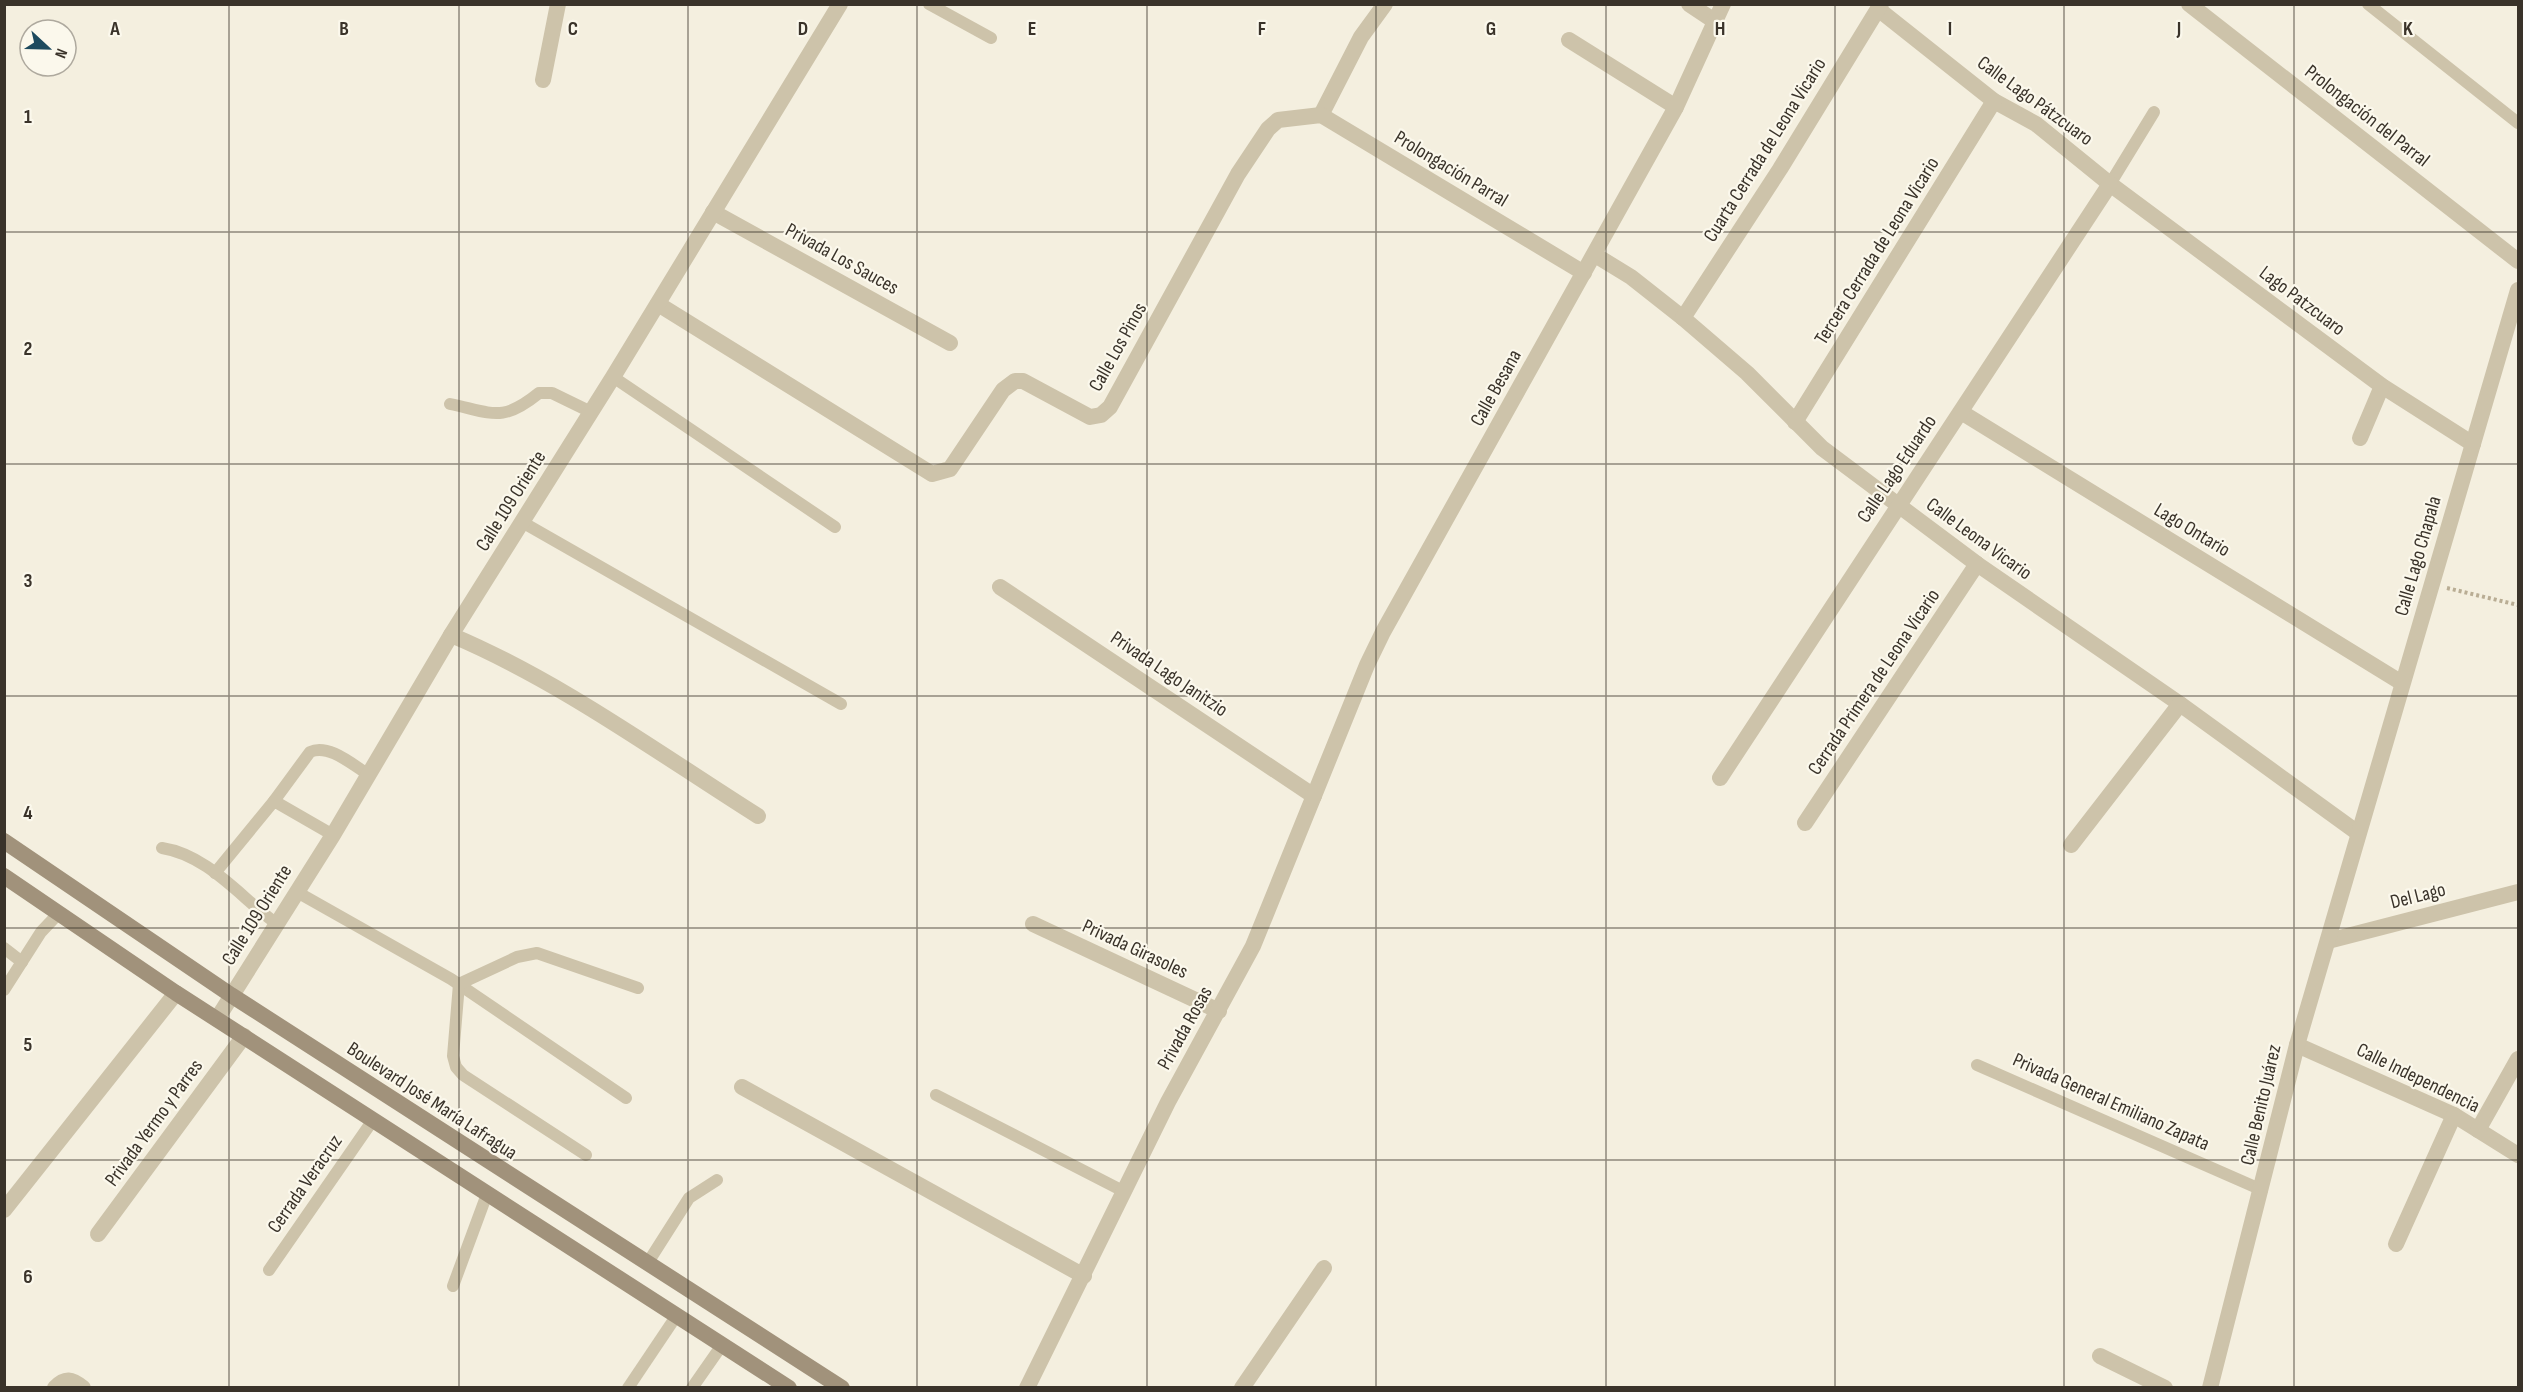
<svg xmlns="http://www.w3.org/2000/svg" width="2523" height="1392" font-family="'Sofia Sans Condensed',sans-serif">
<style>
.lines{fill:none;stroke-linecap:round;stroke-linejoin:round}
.path{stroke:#b9ad94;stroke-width:4;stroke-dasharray:3 3;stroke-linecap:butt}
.service{stroke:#cdc3aa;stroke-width:12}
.minor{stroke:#cdc3aa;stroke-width:16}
.tertiary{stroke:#cdc3aa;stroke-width:16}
.secondary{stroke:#a1927b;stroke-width:16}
.grid{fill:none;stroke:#3a332a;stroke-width:1.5;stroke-opacity:0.55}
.labels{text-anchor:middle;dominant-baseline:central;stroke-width:4.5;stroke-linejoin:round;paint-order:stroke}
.street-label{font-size:20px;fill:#3a332a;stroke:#fbf8ec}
.grid-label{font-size:20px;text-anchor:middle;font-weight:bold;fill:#3a332a;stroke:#fbf8ec;stroke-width:4.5;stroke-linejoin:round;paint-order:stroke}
</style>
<rect width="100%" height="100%" fill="#f4efdf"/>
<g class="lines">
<path class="path" d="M 2447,588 L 2518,605"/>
<g class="service">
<path d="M 929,4 L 991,38"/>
<path d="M 2368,4 L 2518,123"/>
<path d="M 2110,184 L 2154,112"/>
<path d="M 613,377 L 835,527"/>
<path d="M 450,404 C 493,413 502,423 539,393 L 552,393 L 591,412"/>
<path d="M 522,522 L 841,704"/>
<path d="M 274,801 L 310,752 C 328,743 353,765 369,775"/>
<path d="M 162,848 C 208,855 241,898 277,924"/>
<path d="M 215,873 L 274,801 L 333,835"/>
<path d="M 297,892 L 451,979 L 626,1098"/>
<path d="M 4,948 L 22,962"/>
<path d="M 4,990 L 41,932 L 59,913"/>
<path d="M 1977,1065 L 2262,1190"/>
<path d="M 936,1095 L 1123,1191"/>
<path d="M 586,1155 L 463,1075 L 456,1067 L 453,1056 L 459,984 L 517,957 L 537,953 L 638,988"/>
<path d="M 647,1264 L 689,1198 L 717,1180"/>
<path d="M 269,1270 L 373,1120"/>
<path d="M 453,1286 L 487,1194"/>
<path d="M 628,1388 L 677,1315"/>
<path d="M 692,1388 L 722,1345"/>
</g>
<g class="minor">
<path d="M 1689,4 L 1716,22"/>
<path d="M 2189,4 L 2518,261"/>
<path d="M 1878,9 L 1994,101 L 2036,124 L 2110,184 L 2382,386 L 2473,444"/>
<path d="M 1569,40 L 1676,107"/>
<path d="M 543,80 L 558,4"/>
<path d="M 1321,115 L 1361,37 L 1385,4"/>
<path d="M 713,212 L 950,343"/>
<path d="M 1595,255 L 1631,277 L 1683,318 L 1747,373 L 1822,448 L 1977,564 L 2180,704 L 2358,833"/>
<path d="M 658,304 L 932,474 L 950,469 L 1003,390 L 1015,381 L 1023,381 L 1090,417 L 1101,415 L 1110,407 L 1238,174 L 1268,129 L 1278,120 L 1321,115 L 1584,273"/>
<path d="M 1683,318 L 1780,169 L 1881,4"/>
<path d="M 1961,412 L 2402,683"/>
<path d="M 1795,422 L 1994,101"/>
<path d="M 2360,438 L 2382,386"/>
<path d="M 1000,587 L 1314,796"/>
<path d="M 451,635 C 560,681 658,753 758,816"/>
<path d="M 1720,778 L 2110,184"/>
<path d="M 1805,823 L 1977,564"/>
<path d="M 2071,845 L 2180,704"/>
<path d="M 1033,924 L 1219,1011"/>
<path d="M 2328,941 L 2518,892"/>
<path d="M 2297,1045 L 2454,1115 L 2518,1155"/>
<path d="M 742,1087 L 1084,1276"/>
<path d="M 2478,1130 L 2518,1059"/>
<path d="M 4,1210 L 176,993"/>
<path d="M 98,1234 L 244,1036"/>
<path d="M 2396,1244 L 2454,1115"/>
<path d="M 2100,1356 L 2165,1388"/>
<path d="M 55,1388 C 65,1377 72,1379 83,1388"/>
<path d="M 1027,1388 L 1168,1102 L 1253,946 L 1367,665 L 1383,632 L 1676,107 L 1723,4"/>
<path d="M 1242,1388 L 1324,1268"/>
<path d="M 2210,1388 L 2297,1045 L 2518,290"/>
</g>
<path class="tertiary" d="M 217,1019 L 333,835 L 451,635 L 613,377 L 840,4"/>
<g class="secondary">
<path d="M 4,841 L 231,995 L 842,1388"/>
<path d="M 4,876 L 176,993 L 789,1388"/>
</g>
</g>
<path class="grid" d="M 229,4 L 229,1388M 459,4 L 459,1388M 688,4 L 688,1388M 917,4 L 917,1388M 1147,4 L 1147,1388M 1376,4 L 1376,1388M 1606,4 L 1606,1388M 1835,4 L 1835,1388M 2064,4 L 2064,1388M 2294,4 L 2294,1388M 4,232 L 2518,232M 4,464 L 2518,464M 4,696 L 2518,696M 4,928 L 2518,928M 4,1160 L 2518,1160"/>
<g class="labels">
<g class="street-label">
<text transform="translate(2035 101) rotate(36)">Calle Lago Pátzcuaro</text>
<text transform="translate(2367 116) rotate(38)">Prolongación del Parral</text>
<text transform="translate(1765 150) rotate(-58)">Cuarta Cerrada de Leona Vicario</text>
<text transform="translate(1451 169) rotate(31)">Prolongación Parral</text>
<text transform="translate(1877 251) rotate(-58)">Tercera Cerrada de Leona Vicario</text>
<text transform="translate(842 259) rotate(29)">Privada Los Sauces</text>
<text transform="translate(2302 301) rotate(37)">Lago Patzcuaro</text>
<text transform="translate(1118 347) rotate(-61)">Calle Los Pinos</text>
<text transform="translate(1496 388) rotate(-61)">Calle Besana</text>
<text transform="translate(1897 469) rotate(-56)">Calle Lago Eduardo</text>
<text transform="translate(511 501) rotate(-58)">Calle 109 Oriente</text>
<text transform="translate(2192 530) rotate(31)">Lago Ontario</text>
<text transform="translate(1979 539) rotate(36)">Calle Leona Vicario</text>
<text transform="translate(2418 556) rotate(-74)">Calle Lago Chapala</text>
<text transform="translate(1169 674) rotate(34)">Privada Lago Janitzio</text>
<text transform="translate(1874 682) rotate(-56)">Cerrada Primera de Leona Vicario</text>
<text transform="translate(2418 896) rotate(-14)">Del Lago</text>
<text transform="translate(257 915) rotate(-58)">Calle 109 Oriente</text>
<text transform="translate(1135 949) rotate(25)">Privada Girasoles</text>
<text transform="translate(1185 1028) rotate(-61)">Privada Rosas</text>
<text transform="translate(2418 1078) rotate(26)">Calle Independencia</text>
<text transform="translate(432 1101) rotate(33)">Boulevard José María Lafragua</text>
<text transform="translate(2111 1102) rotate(24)">Privada General Emiliano Zapata</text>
<text transform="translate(2261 1105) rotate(-77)">Calle Benito Juárez</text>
<text transform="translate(154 1123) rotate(-54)">Privada Yermo y Parres</text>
<text transform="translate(305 1184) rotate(-55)">Cerrada Veracruz</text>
</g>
</g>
<g class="grid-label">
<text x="115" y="35">A</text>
<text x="344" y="35">B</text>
<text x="573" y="35">C</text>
<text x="803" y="35">D</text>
<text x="1032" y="35">E</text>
<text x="1262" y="35">F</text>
<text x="1491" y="35">G</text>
<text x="1720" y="35">H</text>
<text x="1950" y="35">I</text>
<text x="2179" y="35">J</text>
<text x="2408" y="35">K</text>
<text x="28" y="123">1</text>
<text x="28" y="355">2</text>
<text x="28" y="587">3</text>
<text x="28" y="819">4</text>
<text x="28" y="1051">5</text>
<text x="28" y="1283">6</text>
</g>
<rect width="2523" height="1392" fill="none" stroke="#3a332a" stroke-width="12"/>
<g transform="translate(48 48) rotate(112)"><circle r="28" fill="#fbf8ec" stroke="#aea99e" stroke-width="1.5"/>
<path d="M0-4.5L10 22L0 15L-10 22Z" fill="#1d4a5e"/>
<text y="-9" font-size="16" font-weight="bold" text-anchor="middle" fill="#3a332a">N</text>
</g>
</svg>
